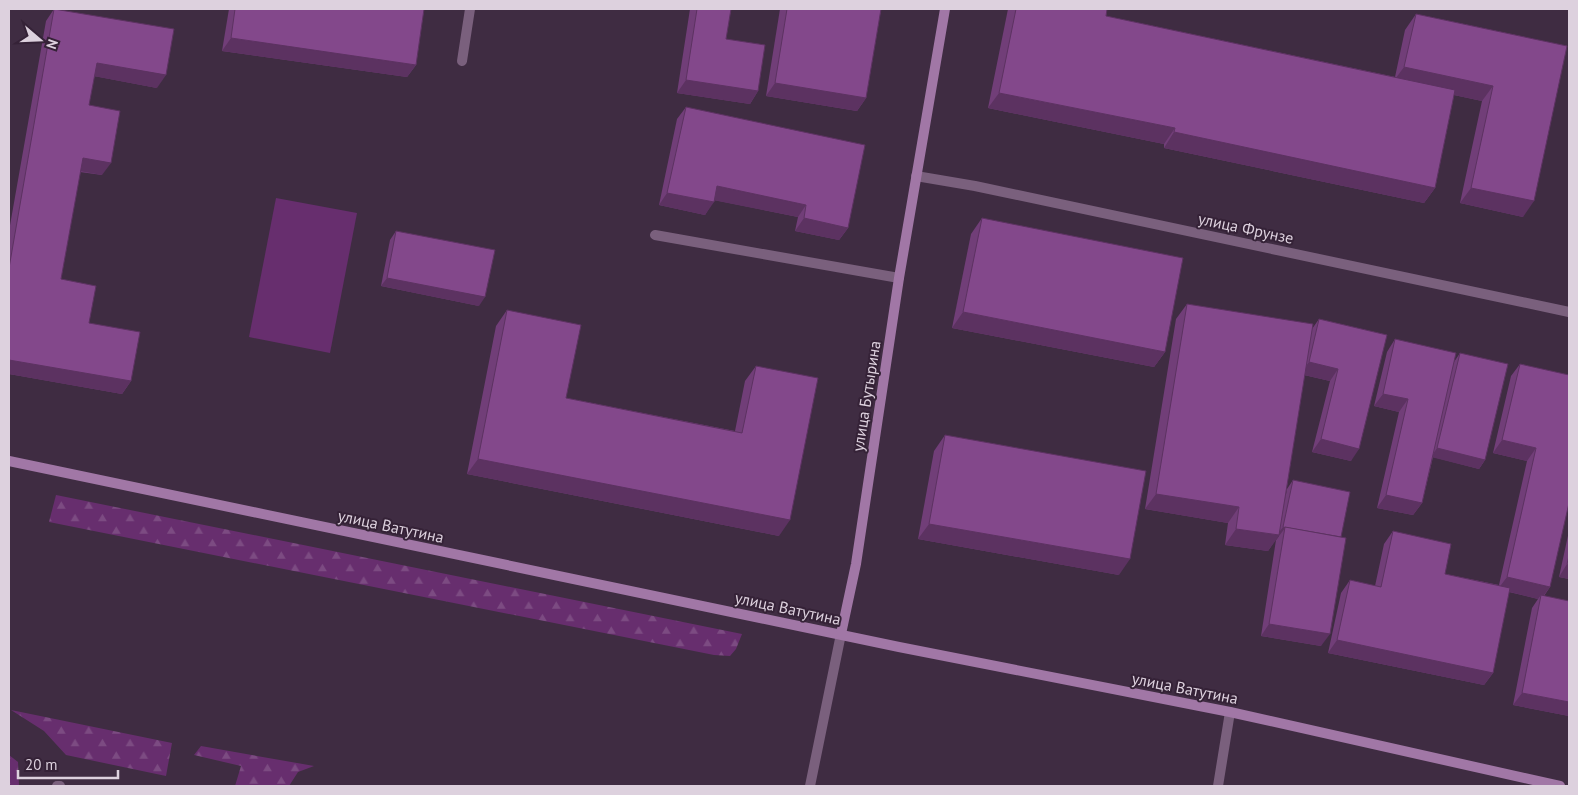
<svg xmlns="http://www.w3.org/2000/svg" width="1578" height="795" font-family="'PT Sans',sans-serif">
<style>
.forest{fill:url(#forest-firs)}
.pitch{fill:#672e6e}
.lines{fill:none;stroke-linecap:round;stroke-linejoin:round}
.service{stroke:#7a607d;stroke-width:10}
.minor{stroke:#7a607d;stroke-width:10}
.secondary{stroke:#a177a6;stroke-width:10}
.wall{fill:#713e78}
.shaded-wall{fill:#5c3261}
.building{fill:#83488b;stroke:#5c3261}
.labels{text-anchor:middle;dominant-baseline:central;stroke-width:4;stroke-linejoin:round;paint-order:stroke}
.street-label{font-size:16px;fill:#ddd1de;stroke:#352237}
</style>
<defs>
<pattern id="forest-firs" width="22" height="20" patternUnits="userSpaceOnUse" patternTransform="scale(1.25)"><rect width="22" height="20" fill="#672e6e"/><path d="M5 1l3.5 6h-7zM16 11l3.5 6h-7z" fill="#7c4b82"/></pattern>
</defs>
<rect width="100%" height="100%" fill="#3f2c42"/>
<g class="forest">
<path d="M 56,495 L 742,634 L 736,649 L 730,656 L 714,655 L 49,522 Z"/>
<path d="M 11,710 L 172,743 L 166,776 L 66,755 L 44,731 Z"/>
<path d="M 201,746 L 314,766 L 298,772 L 289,786 L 235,786 L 241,766 L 194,755 Z"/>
<path d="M 9,755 L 18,762 L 19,786 L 9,786 Z"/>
</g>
<path class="pitch" d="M 276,198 L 357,213 L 330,353 L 249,337 Z"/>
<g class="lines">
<g class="service">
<path d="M 655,235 L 899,278"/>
<path d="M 57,786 L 60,786"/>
<path d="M 1218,786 L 1230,712"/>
</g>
<g class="minor">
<path d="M 462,61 L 470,9"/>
<path d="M 916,176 L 975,186 L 1569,312"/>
<path d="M 810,786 L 841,634"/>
</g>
<g class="secondary">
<path d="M 9,461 L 899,647 L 1230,712 L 1560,786"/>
<path d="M 841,634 L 856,564 L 899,278 L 945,9"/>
</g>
</g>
<g class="wall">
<path d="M 54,9 L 157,88 L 94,76 L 89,105 L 102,175 L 80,172 L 61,279 L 89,323 L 131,381 L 122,394 L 9,374 L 9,231 L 46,21 Z"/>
<path d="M 229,9 L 424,9 L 416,65 L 407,77 L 222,51 Z"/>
<path d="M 690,9 L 731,9 L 726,39 L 758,91 L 750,104 L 677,93 Z"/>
<path d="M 780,9 L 881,9 L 866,98 L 857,111 L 766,96 Z"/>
<path d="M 1008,9 L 1107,9 L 1106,16 L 1395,77 L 1405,30 L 1416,14 L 1567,46 L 1523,217 L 1460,203 L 1482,101 L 1454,95 L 1435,188 L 1424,203 L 1164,148 L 1164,144 L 988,108 Z"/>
<path d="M 686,107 L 848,228 L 839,240 L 795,231 L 798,217 L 714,200 L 705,215 L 659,205 L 677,119 Z"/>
<path d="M 982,218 L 1165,352 L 1154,367 L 952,328 L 971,234 Z"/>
<path d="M 396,231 L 479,306 L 381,286 L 390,240 Z"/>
<path d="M 1187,304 L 1312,329 L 1319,319 L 1387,335 L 1351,461 L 1312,452 L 1330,381 L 1304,375 L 1285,499 L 1287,489 L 1293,480 L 1341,537 L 1321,646 L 1261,636 L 1276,540 L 1279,536 L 1278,536 L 1268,551 L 1225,545 L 1228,523 L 1145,509 L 1176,319 Z"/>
<path d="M 507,310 L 566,398 L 735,431 L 745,381 L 756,366 L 779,536 L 467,474 L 496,326 Z"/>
<path d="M 1395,339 L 1454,362 L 1460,353 L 1485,460 L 1479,469 L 1433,457 L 1422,503 L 1413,515 L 1377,508 L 1399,412 L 1374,406 L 1387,352 Z"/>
<path d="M 1520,364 L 1569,375 L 1550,587 L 1544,596 L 1569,601 L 1569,716 L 1513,705 L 1532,608 L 1538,599 L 1509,592 L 1493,673 L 1484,685 L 1328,653 L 1341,593 L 1350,580 L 1375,586 L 1384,544 L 1393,531 L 1445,574 L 1499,585 L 1527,461 L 1493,453 L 1511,376 Z"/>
<path d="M 945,435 L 1119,575 L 918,539 L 934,451 Z"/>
<path d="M 1569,531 L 1569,579 L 1559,577 Z"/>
</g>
<g class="shaded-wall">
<path d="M 231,38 L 416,65 L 407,77 L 222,51 Z"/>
<path d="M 97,63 L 166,75 L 157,88 L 88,75 Z"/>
<path d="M 1404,67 L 1493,86 L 1482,101 L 1393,82 Z"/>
<path d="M 686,80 L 758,91 L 750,104 L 677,93 Z"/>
<path d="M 775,83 L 866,98 L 857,111 L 766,96 Z"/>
<path d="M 999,93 L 1175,128 L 1164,144 L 988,108 Z"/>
<path d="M 1174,132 L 1435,188 L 1424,203 L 1164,148 Z"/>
<path d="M 83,158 L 111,163 L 102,175 L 74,170 Z"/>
<path d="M 717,186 L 806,205 L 798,217 L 708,199 Z"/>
<path d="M 1471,188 L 1534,201 L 1523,217 L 1460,203 Z"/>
<path d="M 667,193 L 714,202 L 705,215 L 659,205 Z"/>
<path d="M 804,218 L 848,228 L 839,240 L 795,231 Z"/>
<path d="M 387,278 L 485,297 L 479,306 L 381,286 Z"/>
<path d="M 963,312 L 1165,352 L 1154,367 L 952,328 Z"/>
<path d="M 9,360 L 131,381 L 122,394 L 9,374 Z"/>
<path d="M 1309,362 L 1338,369 L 1330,381 L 1300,374 Z"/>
<path d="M 1383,394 L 1408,399 L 1399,412 L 1374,406 Z"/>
<path d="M 1321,439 L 1359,449 L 1351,461 L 1312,452 Z"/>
<path d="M 1502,440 L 1536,448 L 1527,461 L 1493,453 Z"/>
<path d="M 1437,448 L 1485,460 L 1479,469 L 1431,457 Z"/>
<path d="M 478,459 L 790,520 L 779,536 L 467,474 Z"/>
<path d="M 1156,494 L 1239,507 L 1228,523 L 1145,509 Z"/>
<path d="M 1386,495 L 1422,503 L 1413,515 L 1377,508 Z"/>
<path d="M 929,524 L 1130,559 L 1119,575 L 918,539 Z"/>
<path d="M 1283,527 L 1285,528 L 1268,551 L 1225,545 L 1236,529 L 1277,535 Z"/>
<path d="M 1567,564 L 1569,565 L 1569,579 L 1559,577 Z"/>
<path d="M 1507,577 L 1550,587 L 1541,599 L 1541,595 L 1538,599 L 1498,589 Z"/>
<path d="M 1269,624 L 1330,634 L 1321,646 L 1261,636 Z"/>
<path d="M 1337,640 L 1493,673 L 1484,685 L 1328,653 Z"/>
<path d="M 1522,693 L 1569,702 L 1569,716 L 1513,705 Z"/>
</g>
<g class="building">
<path d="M 54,9 L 174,29 L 166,75 L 97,63 L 89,105 L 120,111 L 111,163 L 83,158 L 61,279 L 96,286 L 89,323 L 140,332 L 131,381 L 9,360 L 9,268 Z"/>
<path d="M 235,9 L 424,9 L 416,65 L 231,38 Z"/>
<path d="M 697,9 L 731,9 L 726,39 L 765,45 L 758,91 L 686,80 Z"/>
<path d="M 787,9 L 881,9 L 866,98 L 775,83 Z"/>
<path d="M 1016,9 L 1107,9 L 1106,16 L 1455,90 L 1435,188 L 1174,132 L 1175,128 L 999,93 Z"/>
<path d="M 1416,14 L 1567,46 L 1534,201 L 1471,188 L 1493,86 L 1404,67 Z"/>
<path d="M 686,107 L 865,145 L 848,228 L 804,218 L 806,205 L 717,186 L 714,202 L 667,193 Z"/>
<path d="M 982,218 L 1183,258 L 1165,352 L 963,312 Z"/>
<path d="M 396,231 L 495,250 L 485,297 L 387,278 Z"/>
<path d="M 1187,304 L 1313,324 L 1279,535 L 1236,529 L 1239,507 L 1156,494 Z"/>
<path d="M 507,310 L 581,325 L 566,398 L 742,433 L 756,366 L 818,378 L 790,520 L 478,459 Z"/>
<path d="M 1319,319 L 1387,335 L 1359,449 L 1321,439 L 1338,369 L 1309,362 Z"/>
<path d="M 1395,339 L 1456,353 L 1422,503 L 1386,495 L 1408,399 L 1383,394 Z"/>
<path d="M 1460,353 L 1508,364 L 1485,460 L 1437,448 Z"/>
<path d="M 1520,364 L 1569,375 L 1569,503 L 1550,587 L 1507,577 L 1536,448 L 1502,440 Z"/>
<path d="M 945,435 L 1146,471 L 1130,559 L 929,524 Z"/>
<path d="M 1293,480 L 1350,492 L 1341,537 L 1283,527 Z"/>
<path d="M 1285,527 L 1346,538 L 1330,634 L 1269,624 Z"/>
<path d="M 1393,531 L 1451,544 L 1445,574 L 1510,588 L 1493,673 L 1337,640 L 1350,580 L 1381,587 Z"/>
<path d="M 1569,556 L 1569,565 L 1567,564 Z"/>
<path d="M 1541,595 L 1569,601 L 1569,702 L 1522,693 Z"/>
</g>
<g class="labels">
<g class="street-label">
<text transform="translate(1246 228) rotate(12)">улица Фрунзе</text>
<text transform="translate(866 396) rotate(-81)">улица Бутырина</text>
<text transform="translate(391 526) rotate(12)">улица Ватутина</text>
<text transform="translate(788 608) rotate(12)">улица Ватутина</text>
<text transform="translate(1185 688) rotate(11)">улица Ватутина</text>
</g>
</g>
<rect width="1578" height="795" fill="none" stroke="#ddd1de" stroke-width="20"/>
<g transform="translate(40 40) rotate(109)" stroke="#352237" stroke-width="4" paint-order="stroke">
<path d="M0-4L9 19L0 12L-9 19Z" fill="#ddd1de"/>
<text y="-8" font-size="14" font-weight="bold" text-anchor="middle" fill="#ddd1de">N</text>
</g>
<path d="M18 770v8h100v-8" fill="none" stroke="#ddd1de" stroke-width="2.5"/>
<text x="25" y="770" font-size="15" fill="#ddd1de" stroke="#352237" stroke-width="4" paint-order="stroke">20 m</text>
</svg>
